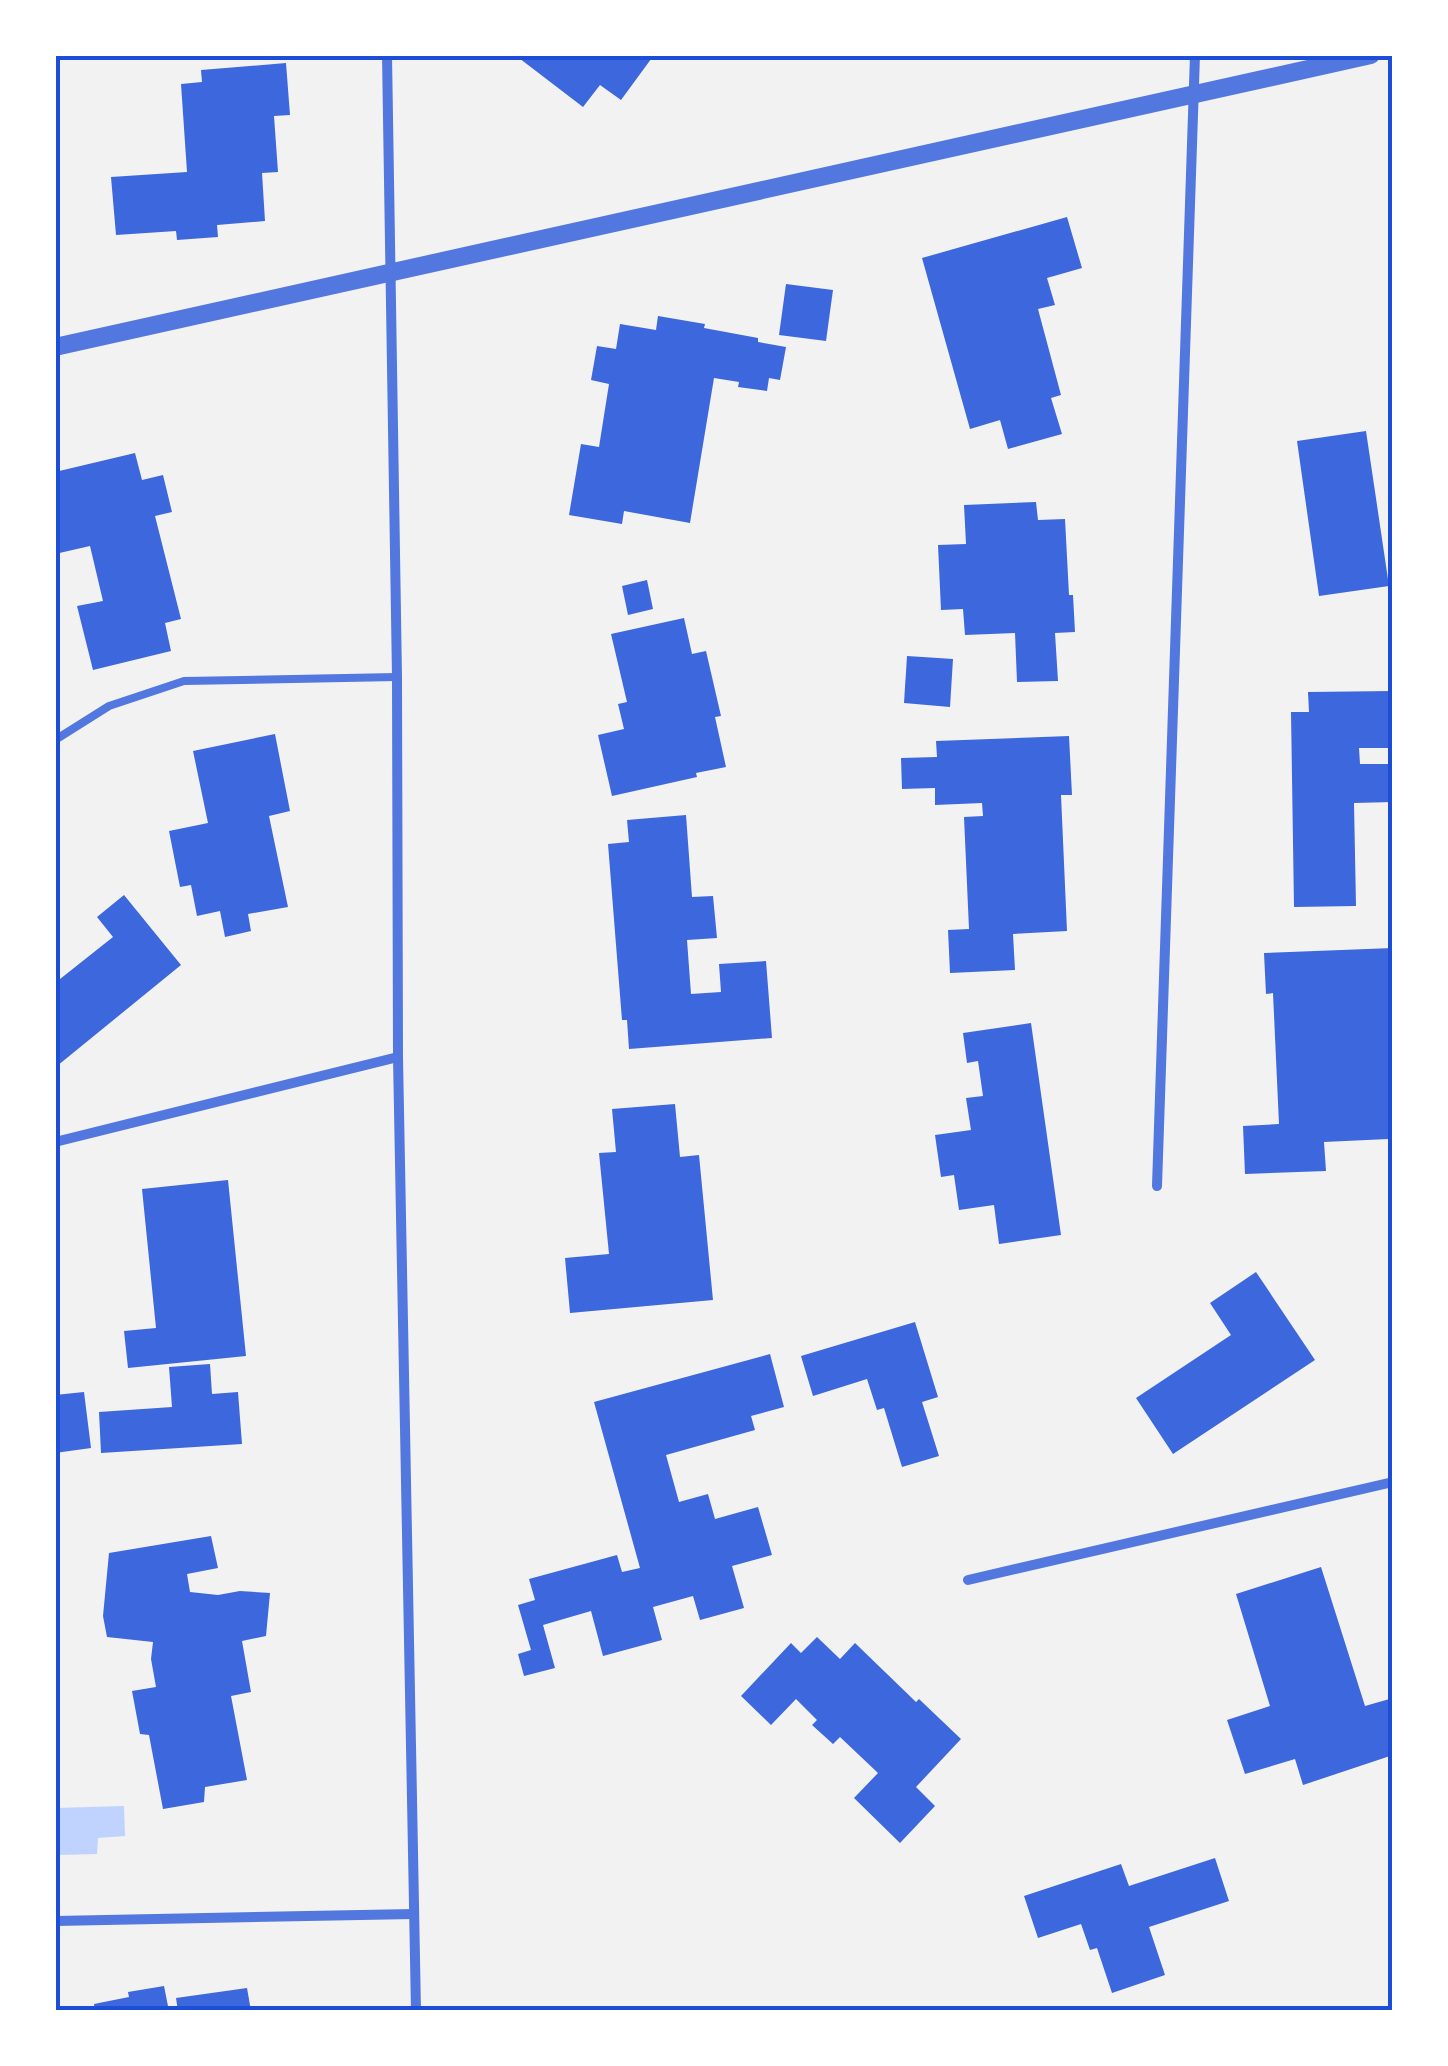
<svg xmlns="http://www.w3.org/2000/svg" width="1448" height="2066" font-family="'Nunito Sans',sans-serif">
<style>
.water{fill:#bfd3fe}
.building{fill:#3d67dc}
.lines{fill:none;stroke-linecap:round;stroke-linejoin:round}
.service{stroke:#5277de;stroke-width:8}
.minor{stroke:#5277de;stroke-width:10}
.tertiary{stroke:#5277de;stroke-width:18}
.neatline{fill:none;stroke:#1d4ed8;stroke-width:4}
</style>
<rect width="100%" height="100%" fill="#f2f2f2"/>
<path class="water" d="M 124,1806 L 125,1836 L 98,1838 L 97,1854 L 57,1855 L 56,1808 Z"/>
<g class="building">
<path d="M 515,55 L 654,55 L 621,100 L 600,85 L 583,107 Z"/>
<path d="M 286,63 L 290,115 L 274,116 L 278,172 L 262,173 L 265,221 L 217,225 L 218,237 L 177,240 L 176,231 L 116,235 L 111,177 L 187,172 L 181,84 L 202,82 L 201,70 Z"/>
<path d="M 1067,217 L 1082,268 L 1047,278 L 1055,305 L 1038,309 L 1061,395 L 1051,398 L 1062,434 L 1008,449 L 1000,420 L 970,429 L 922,258 Z"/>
<path d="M 786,284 L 833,290 L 826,341 L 779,335 Z"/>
<path d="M 658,316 L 705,324 L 704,328 L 758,338 L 758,342 L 786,347 L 780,380 L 769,378 L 767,391 L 738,387 L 739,382 L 714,378 L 690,523 L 624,511 L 622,524 L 569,515 L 581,444 L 599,447 L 609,384 L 591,380 L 597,346 L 616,349 L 620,324 L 656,330 Z"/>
<path d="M 1366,431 L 1389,586 L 1319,596 L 1297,441 Z"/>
<path d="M 135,453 L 142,480 L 163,475 L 172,512 L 155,516 L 181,619 L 165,623 L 171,651 L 93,670 L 77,606 L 103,601 L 90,546 L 55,554 L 55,472 Z"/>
<path d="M 1036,502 L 1038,520 L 1065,519 L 1069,595 L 1073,595 L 1075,632 L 1055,633 L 1058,681 L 1017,682 L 1015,633 L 965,635 L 963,609 L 941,610 L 938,545 L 966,544 L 964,505 Z"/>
<path d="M 647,580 L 653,609 L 628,615 L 622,586 Z"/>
<path d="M 684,618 L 692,654 L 706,651 L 721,716 L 715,717 L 726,767 L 696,773 L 697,777 L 612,796 L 598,735 L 624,729 L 618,704 L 627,702 L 611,634 Z"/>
<path d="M 907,656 L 953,659 L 950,707 L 904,703 Z"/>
<path d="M 1393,691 L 1393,748 L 1359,748 L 1360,764 L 1393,764 L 1393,802 L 1354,803 L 1356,906 L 1294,907 L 1291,712 L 1309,712 L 1308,692 Z"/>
<path d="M 275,734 L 290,811 L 269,816 L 288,907 L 248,914 L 251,931 L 225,937 L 220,911 L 197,916 L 191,885 L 180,887 L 169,831 L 208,823 L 193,751 Z"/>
<path d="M 1069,736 L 1072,795 L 1061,795 L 1067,931 L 1013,934 L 1015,970 L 950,973 L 948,930 L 969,929 L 964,817 L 983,816 L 982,803 L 935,805 L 935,788 L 902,789 L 901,758 L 937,757 L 936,741 Z"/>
<path d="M 686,815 L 692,897 L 713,896 L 717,938 L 687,940 L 691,994 L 721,992 L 719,964 L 766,961 L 772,1038 L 629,1049 L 627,1020 L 622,1020 L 608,844 L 629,842 L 627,820 Z"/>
<path d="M 124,895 L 181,965 L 57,1066 L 55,1063 L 55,983 L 113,937 L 97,917 Z"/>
<path d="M 1393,948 L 1393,1156 L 1389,1156 L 1388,1139 L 1324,1142 L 1326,1171 L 1245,1174 L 1243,1126 L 1279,1124 L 1273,993 L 1266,994 L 1264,953 Z"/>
<path d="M 1031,1023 L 1061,1235 L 999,1244 L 994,1205 L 959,1210 L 954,1175 L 941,1177 L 935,1135 L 971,1130 L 966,1098 L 983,1096 L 978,1061 L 967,1063 L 963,1033 Z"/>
<path d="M 675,1104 L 680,1157 L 699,1155 L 713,1300 L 570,1313 L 565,1258 L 609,1254 L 599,1153 L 616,1152 L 612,1109 Z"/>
<path d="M 228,1180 L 246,1356 L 128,1368 L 124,1331 L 156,1328 L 142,1189 Z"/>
<path d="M 1256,1272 L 1315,1360 L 1173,1454 L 1136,1398 L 1231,1335 L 1210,1303 Z"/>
<path d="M 915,1322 L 938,1397 L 922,1402 L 939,1456 L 902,1467 L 884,1408 L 877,1410 L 867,1379 L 813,1396 L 801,1356 Z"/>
<path d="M 770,1354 L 784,1407 L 751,1416 L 755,1430 L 666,1455 L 679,1502 L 708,1494 L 715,1519 L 758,1507 L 772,1555 L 732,1566 L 744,1608 L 700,1620 L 693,1596 L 653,1607 L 662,1640 L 603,1656 L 591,1611 L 543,1625 L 555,1668 L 524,1676 L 518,1654 L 531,1650 L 518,1605 L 535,1600 L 529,1579 L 617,1555 L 622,1572 L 640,1568 L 594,1402 Z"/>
<path d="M 210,1364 L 212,1394 L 238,1392 L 242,1444 L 101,1453 L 99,1412 L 172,1407 L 169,1367 Z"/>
<path d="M 84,1392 L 91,1448 L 55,1453 L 55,1395 Z"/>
<path d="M 211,1536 L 218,1568 L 187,1574 L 190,1592 L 218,1595 L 240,1591 L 270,1593 L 266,1636 L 242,1641 L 251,1692 L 231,1696 L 247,1780 L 205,1787 L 204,1802 L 163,1809 L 149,1735 L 140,1734 L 132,1691 L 156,1687 L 151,1659 L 153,1642 L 107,1637 L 103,1616 L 109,1553 Z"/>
<path d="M 1321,1567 L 1365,1706 L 1393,1698 L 1393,1755 L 1303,1785 L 1295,1759 L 1245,1774 L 1227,1720 L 1270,1706 L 1236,1594 Z"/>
<path d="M 817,1637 L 840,1659 L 855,1643 L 916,1702 L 919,1699 L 961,1739 L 916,1787 L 935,1806 L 900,1843 L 854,1798 L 878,1773 L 840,1737 L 833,1744 L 812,1725 L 817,1720 L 796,1699 L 771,1725 L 741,1696 L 791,1643 L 801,1653 Z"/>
<path d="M 1215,1858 L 1229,1901 L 1149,1927 L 1165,1975 L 1112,1993 L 1097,1948 L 1090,1950 L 1081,1924 L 1038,1938 L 1024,1896 L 1121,1864 L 1129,1886 Z"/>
<path d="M 164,1986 L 169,2011 L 95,2011 L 94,2004 L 129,1997 L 128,1992 Z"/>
<path d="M 247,1988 L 251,2011 L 178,2011 L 176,1998 Z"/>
</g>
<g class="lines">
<path class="service" d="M 55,740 L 109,706 L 184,681 L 397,677"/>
<g class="minor">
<path d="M 387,55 L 397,677 L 398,1057 L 416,2011"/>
<path d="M 55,1142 L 398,1057"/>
<path d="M 1157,1186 L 1195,55"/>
<path d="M 968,1580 L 1393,1482"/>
<path d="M 55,1921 L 414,1914"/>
</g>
<path class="tertiary" d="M 55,347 L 1371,55"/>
</g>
<rect width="1448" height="2066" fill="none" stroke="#ffffff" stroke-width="115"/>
<rect x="58" y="58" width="1332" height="1950" class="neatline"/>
</svg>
